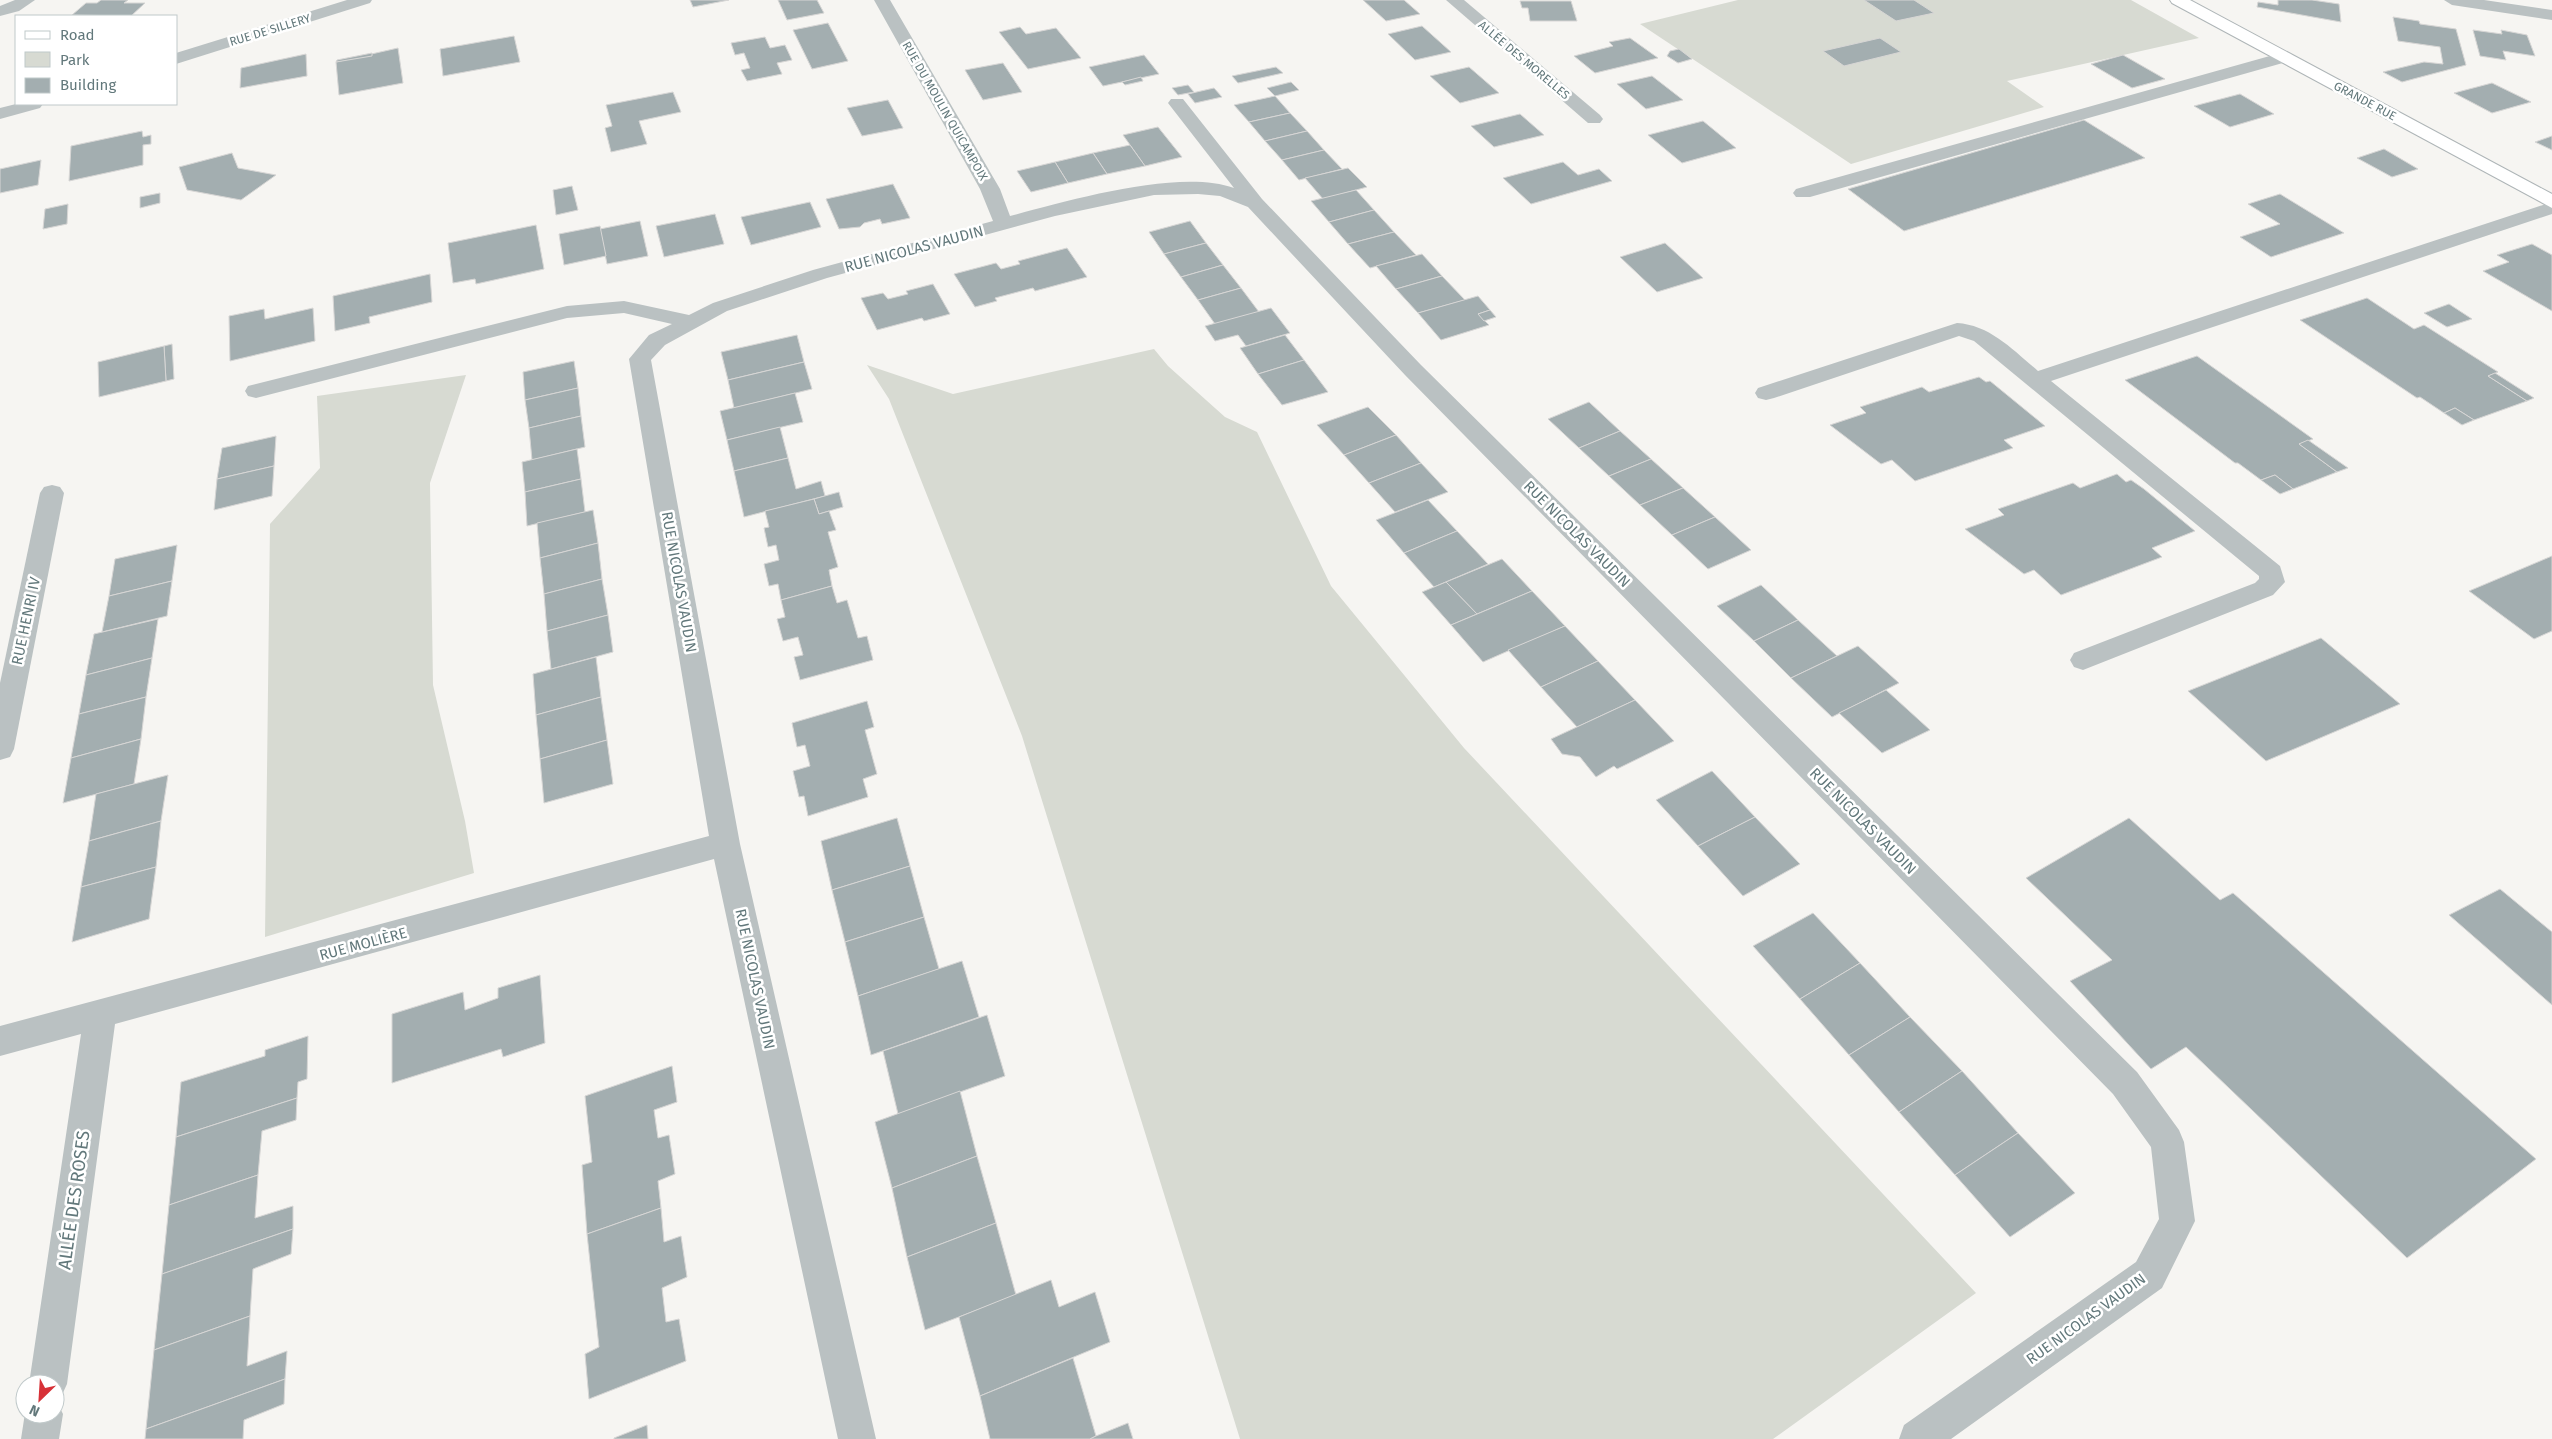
<svg xmlns="http://www.w3.org/2000/svg" width="2552" height="1439" font-family="'Fira Sans',sans-serif">
<style>
.green{fill:#d7dad2}
.building{fill:#a3aeb0;stroke:#d7d6d5}
.lines{fill:none;stroke-linecap:round;stroke-linejoin:round}
.major-casing{stroke:#aeb5b7;stroke-width:2}
.minor{fill:#bac1c2;fill-rule:evenodd}
.major{fill:#fff;fill-rule:evenodd}
.labels{text-anchor:middle;dominant-baseline:central;stroke-width:5;stroke-linejoin:round;paint-order:stroke}
.far-street-label{font-size:12px;fill:#62787b;stroke:#fff}
.street-label{font-size:15px;fill:#62787b;stroke:#fff}
.near-street-label{font-size:18px;fill:#62787b;stroke:#fff}
</style>
<rect width="100%" height="100%" fill="#f6f5f2"/>
<g class="green">
<path d="M 1738,0 L 2131,0 L 2199,38 L 2007,81 L 2044,107 L 1851,164 L 1640,24 Z"/>
<path d="M 1154,349 L 1168,366 L 1225,417 L 1257,432 L 1331,586 L 1464,748 L 1976,1293 L 1773,1439 L 1240,1439 L 1022,736 L 889,399 L 867,365 L 953,394 Z"/>
<path d="M 466,375 L 430,483 L 433,685 L 465,821 L 474,873 L 265,937 L 270,524 L 320,468 L 317,396 Z"/>
</g>
<g class="building">
<path d="M 101,0 L 128,0 L 124,3 L 145,3 L 131,16 L 72,15 L 86,3 L 97,3 Z"/>
<path d="M 690,0 L 729,0 L 693,7 Z"/>
<path d="M 778,0 L 817,0 L 824,13 L 787,20 Z"/>
<path d="M 1363,0 L 1404,0 L 1420,14 L 1386,21 Z"/>
<path d="M 1864,0 L 1914,0 L 1934,13 L 1896,21 Z"/>
<path d="M 2278,0 L 2312,0 L 2339,4 L 2341,22 L 2257,7 L 2258,2 L 2278,5 Z"/>
<path d="M 1520,1 L 1571,1 L 1577,21 L 1530,21 L 1528,8 L 1522,8 Z"/>
<path d="M 2393,17 L 2419,21 L 2420,24 L 2456,29 L 2466,65 L 2402,82 L 2383,72 L 2424,62 L 2443,64 L 2440,47 L 2398,41 Z"/>
<path d="M 828,23 L 848,61 L 812,69 L 793,30 Z"/>
<path d="M 1422,26 L 1451,52 L 1415,60 L 1388,34 Z"/>
<path d="M 1020,27 L 1026,34 L 1056,28 L 1081,58 L 1028,69 L 999,32 Z"/>
<path d="M 2473,30 L 2502,34 L 2501,30 L 2527,35 L 2535,56 L 2503,51 L 2506,60 L 2480,56 Z"/>
<path d="M 514,36 L 520,62 L 443,76 L 440,49 Z"/>
<path d="M 765,37 L 770,48 L 785,45 L 792,60 L 777,63 L 782,74 L 747,81 L 741,70 L 750,68 L 744,53 L 735,55 L 731,43 Z"/>
<path d="M 1630,38 L 1658,58 L 1595,73 L 1574,56 L 1613,46 L 1609,42 Z"/>
<path d="M 1880,38 L 1901,52 L 1844,66 L 1823,51 Z"/>
<path d="M 398,48 L 403,83 L 339,95 L 336,62 Z"/>
<path d="M 1679,49 L 1692,59 L 1678,63 L 1667,56 L 1670,51 Z"/>
<path d="M 372,53 L 372,56 L 336,62 L 337,60 Z"/>
<path d="M 306,54 L 307,76 L 240,88 L 241,68 Z"/>
<path d="M 1144,55 L 1159,74 L 1103,86 L 1089,67 Z"/>
<path d="M 2123,55 L 2165,79 L 2132,88 L 2091,64 Z"/>
<path d="M 1003,63 L 1022,92 L 983,100 L 965,70 Z"/>
<path d="M 1276,67 L 1283,73 L 1238,83 L 1232,76 Z"/>
<path d="M 1469,67 L 1499,93 L 1460,103 L 1430,76 Z"/>
<path d="M 1652,76 L 1683,100 L 1646,109 L 1617,84 Z"/>
<path d="M 1141,77 L 1143,81 L 1125,85 L 1122,82 Z"/>
<path d="M 1291,82 L 1299,90 L 1275,96 L 1267,88 Z"/>
<path d="M 2492,83 L 2531,102 L 2492,113 L 2454,93 Z"/>
<path d="M 1188,85 L 1194,92 L 1178,95 L 1172,88 Z"/>
<path d="M 1214,88 L 1222,97 L 1195,103 L 1188,94 Z"/>
<path d="M 673,92 L 681,112 L 639,121 L 647,144 L 611,152 L 605,128 L 612,126 L 606,105 Z"/>
<path d="M 2240,94 L 2274,114 L 2230,127 L 2194,106 Z"/>
<path d="M 1275,96 L 1290,113 L 1249,122 L 1234,105 Z"/>
<path d="M 888,100 L 903,128 L 862,136 L 847,108 Z"/>
<path d="M 1290,113 L 1307,131 L 1265,141 L 1249,122 Z"/>
<path d="M 1520,114 L 1544,135 L 1494,147 L 1471,126 Z"/>
<path d="M 2084,120 L 2145,158 L 1904,231 L 1848,189 Z"/>
<path d="M 1703,121 L 1736,148 L 1682,163 L 1648,135 Z"/>
<path d="M 1158,127 L 1182,157 L 1145,166 L 1123,135 Z"/>
<path d="M 142,131 L 143,137 L 151,135 L 151,144 L 143,145 L 143,165 L 69,181 L 71,146 Z"/>
<path d="M 1307,131 L 1324,150 L 1282,160 L 1265,141 Z"/>
<path d="M 2552,136 L 2552,150 L 2535,142 Z"/>
<path d="M 1130,145 L 1145,166 L 1107,174 L 1093,153 Z"/>
<path d="M 2384,149 L 2418,169 L 2392,177 L 2357,158 Z"/>
<path d="M 1324,150 L 1342,169 L 1299,180 L 1282,160 Z"/>
<path d="M 232,153 L 238,168 L 276,175 L 241,200 L 187,190 L 179,167 Z"/>
<path d="M 1093,153 L 1107,174 L 1068,183 L 1055,162 Z"/>
<path d="M 41,160 L 38,185 L 0,193 L 0,169 Z"/>
<path d="M 1055,162 L 1068,183 L 1031,192 L 1017,171 Z"/>
<path d="M 1563,162 L 1578,175 L 1599,169 L 1612,181 L 1531,204 L 1503,178 Z"/>
<path d="M 1348,168 L 1367,187 L 1323,199 L 1305,178 Z"/>
<path d="M 893,184 L 910,218 L 882,224 L 880,219 L 864,223 L 860,227 L 839,229 L 826,199 Z"/>
<path d="M 572,186 L 578,210 L 556,215 L 553,190 Z"/>
<path d="M 1356,190 L 1374,210 L 1329,222 L 1311,201 Z"/>
<path d="M 160,193 L 160,203 L 140,208 L 140,197 Z"/>
<path d="M 2280,194 L 2344,233 L 2271,257 L 2240,237 L 2280,224 L 2248,204 Z"/>
<path d="M 810,202 L 821,227 L 751,245 L 741,217 Z"/>
<path d="M 68,204 L 67,224 L 43,229 L 45,209 Z"/>
<path d="M 1374,210 L 1394,232 L 1348,244 L 1329,222 Z"/>
<path d="M 715,214 L 724,244 L 664,257 L 656,226 Z"/>
<path d="M 640,221 L 648,256 L 607,264 L 600,229 Z"/>
<path d="M 1190,221 L 1206,243 L 1164,254 L 1149,232 Z"/>
<path d="M 536,225 L 544,269 L 476,284 L 475,279 L 453,283 L 448,243 Z"/>
<path d="M 600,226 L 606,256 L 564,265 L 559,234 Z"/>
<path d="M 1394,232 L 1416,255 L 1370,268 L 1348,244 Z"/>
<path d="M 1206,243 L 1223,265 L 1181,277 L 1164,254 Z"/>
<path d="M 1665,243 L 1703,278 L 1657,292 L 1620,257 Z"/>
<path d="M 2532,244 L 2552,255 L 2552,311 L 2483,271 L 2509,262 L 2497,255 Z"/>
<path d="M 1067,248 L 1087,277 L 1035,291 L 1033,288 L 995,298 L 997,301 L 975,307 L 954,274 L 996,263 L 1001,269 L 1020,264 L 1018,261 Z"/>
<path d="M 1422,254 L 1442,276 L 1396,289 L 1376,266 Z"/>
<path d="M 1223,265 L 1241,288 L 1198,300 L 1181,277 Z"/>
<path d="M 430,274 L 432,302 L 369,317 L 370,323 L 335,331 L 333,296 Z"/>
<path d="M 1442,276 L 1465,300 L 1418,313 L 1396,289 Z"/>
<path d="M 933,284 L 950,314 L 924,321 L 922,318 L 877,330 L 861,298 L 883,293 L 888,299 L 908,294 L 906,291 Z"/>
<path d="M 1241,288 L 1259,312 L 1215,324 L 1198,300 Z"/>
<path d="M 1478,296 L 1490,310 L 1478,314 L 1489,325 L 1441,340 L 1418,313 Z"/>
<path d="M 2367,298 L 2414,329 L 2424,325 L 2498,372 L 2488,376 L 2527,401 L 2474,420 L 2455,408 L 2444,413 L 2420,397 L 2417,398 L 2300,320 Z"/>
<path d="M 2449,304 L 2472,319 L 2447,327 L 2424,313 Z"/>
<path d="M 313,308 L 315,341 L 230,361 L 229,316 L 264,309 L 265,319 Z"/>
<path d="M 1271,308 L 1290,333 L 1246,346 L 1238,335 L 1215,341 L 1205,326 Z"/>
<path d="M 1490,310 L 1496,317 L 1484,321 L 1478,314 Z"/>
<path d="M 797,335 L 804,362 L 728,380 L 721,352 Z"/>
<path d="M 1285,335 L 1304,360 L 1258,374 L 1240,348 Z"/>
<path d="M 172,344 L 174,379 L 166,381 L 164,346 Z"/>
<path d="M 164,346 L 166,381 L 99,397 L 98,362 Z"/>
<path d="M 2197,356 L 2313,439 L 2299,444 L 2337,472 L 2293,489 L 2275,475 L 2261,480 L 2238,463 L 2235,463 L 2125,380 Z"/>
<path d="M 1304,360 L 1328,392 L 1282,405 L 1258,374 Z"/>
<path d="M 574,361 L 578,388 L 525,400 L 523,372 Z"/>
<path d="M 804,362 L 812,389 L 734,408 L 728,380 Z"/>
<path d="M 2495,373 L 2534,398 L 2527,401 L 2488,376 Z"/>
<path d="M 1979,377 L 1986,382 L 1990,381 L 2045,426 L 2004,440 L 2013,448 L 1915,481 L 1892,460 L 1881,464 L 1830,425 L 1866,413 L 1860,407 L 1922,387 L 1929,392 Z"/>
<path d="M 578,388 L 581,416 L 529,428 L 525,400 Z"/>
<path d="M 795,393 L 803,422 L 727,440 L 720,411 Z"/>
<path d="M 1589,402 L 1620,431 L 1579,448 L 1548,419 Z"/>
<path d="M 1368,407 L 1396,435 L 1344,455 L 1317,425 Z"/>
<path d="M 2455,408 L 2474,420 L 2462,425 L 2444,413 Z"/>
<path d="M 581,416 L 585,447 L 532,460 L 529,428 Z"/>
<path d="M 780,427 L 788,458 L 734,471 L 727,440 Z"/>
<path d="M 1620,431 L 1651,459 L 1609,476 L 1579,448 Z"/>
<path d="M 1396,435 L 1421,463 L 1369,483 L 1344,455 Z"/>
<path d="M 276,436 L 274,466 L 217,479 L 222,448 Z"/>
<path d="M 2308,440 L 2348,468 L 2337,472 L 2299,444 Z"/>
<path d="M 577,449 L 581,479 L 525,492 L 522,462 Z"/>
<path d="M 788,458 L 796,489 L 821,481 L 825,496 L 744,517 L 734,471 Z"/>
<path d="M 1651,459 L 1683,488 L 1640,505 L 1609,476 Z"/>
<path d="M 1421,463 L 1448,492 L 1395,512 L 1369,483 Z"/>
<path d="M 274,466 L 272,496 L 214,510 L 217,479 Z"/>
<path d="M 2117,474 L 2126,482 L 2131,480 L 2144,489 L 2195,531 L 2152,548 L 2162,557 L 2061,595 L 2034,570 L 2024,574 L 1965,529 L 2004,515 L 1998,509 L 2073,483 L 2080,488 Z"/>
<path d="M 2275,475 L 2293,489 L 2280,494 L 2261,480 Z"/>
<path d="M 581,479 L 585,512 L 527,526 L 525,492 Z"/>
<path d="M 1683,488 L 1715,517 L 1672,535 L 1640,505 Z"/>
<path d="M 839,492 L 843,507 L 819,514 L 814,499 Z"/>
<path d="M 814,499 L 819,514 L 829,511 L 836,530 L 828,532 L 838,567 L 829,570 L 832,586 L 781,600 L 778,584 L 769,586 L 764,564 L 779,560 L 776,545 L 768,547 L 764,528 L 769,527 L 765,511 Z"/>
<path d="M 1428,500 L 1457,531 L 1404,553 L 1376,520 Z"/>
<path d="M 593,510 L 598,543 L 540,558 L 537,523 Z"/>
<path d="M 1715,517 L 1751,550 L 1708,569 L 1672,535 Z"/>
<path d="M 1457,531 L 1488,564 L 1434,587 L 1404,553 Z"/>
<path d="M 598,543 L 602,579 L 544,594 L 540,558 Z"/>
<path d="M 177,545 L 172,581 L 109,596 L 115,559 Z"/>
<path d="M 2552,556 L 2552,631 L 2534,639 L 2469,591 Z"/>
<path d="M 1502,559 L 1532,591 L 1477,614 L 1446,582 Z"/>
<path d="M 602,579 L 608,615 L 547,631 L 544,594 Z"/>
<path d="M 172,581 L 167,616 L 102,632 L 109,596 Z"/>
<path d="M 1446,582 L 1477,614 L 1451,625 L 1422,592 Z"/>
<path d="M 1761,585 L 1798,620 L 1754,641 L 1717,606 Z"/>
<path d="M 832,586 L 837,603 L 847,600 L 858,638 L 867,636 L 873,660 L 800,680 L 794,657 L 803,655 L 798,637 L 783,641 L 777,619 L 785,617 L 781,600 Z"/>
<path d="M 1532,591 L 1565,626 L 1483,662 L 1451,625 Z"/>
<path d="M 608,615 L 613,652 L 551,669 L 547,631 Z"/>
<path d="M 158,619 L 152,658 L 86,675 L 94,634 Z"/>
<path d="M 1798,620 L 1837,656 L 1791,678 L 1754,641 Z"/>
<path d="M 1565,626 L 1598,661 L 1541,687 L 1508,650 Z"/>
<path d="M 2321,638 L 2400,704 L 2266,761 L 2188,691 Z"/>
<path d="M 1858,646 L 1899,683 L 1832,717 L 1791,678 Z"/>
<path d="M 596,657 L 601,697 L 536,715 L 533,674 Z"/>
<path d="M 152,658 L 146,697 L 79,714 L 86,675 Z"/>
<path d="M 1598,661 L 1635,700 L 1577,727 L 1541,687 Z"/>
<path d="M 1886,690 L 1930,730 L 1882,753 L 1839,713 Z"/>
<path d="M 146,697 L 141,739 L 71,758 L 79,714 Z"/>
<path d="M 601,697 L 607,740 L 540,759 L 536,715 Z"/>
<path d="M 1635,700 L 1674,741 L 1617,769 L 1614,766 L 1596,777 L 1580,757 L 1562,754 L 1551,739 Z"/>
<path d="M 867,701 L 874,727 L 865,730 L 877,774 L 863,779 L 868,797 L 808,816 L 804,796 L 799,797 L 793,771 L 810,766 L 805,745 L 797,747 L 792,723 Z"/>
<path d="M 141,739 L 134,784 L 63,803 L 71,758 Z"/>
<path d="M 607,740 L 613,784 L 544,803 L 540,759 Z"/>
<path d="M 1712,771 L 1755,817 L 1698,846 L 1656,800 Z"/>
<path d="M 168,775 L 161,821 L 89,841 L 96,794 Z"/>
<path d="M 1755,817 L 1800,864 L 1743,896 L 1698,846 Z"/>
<path d="M 897,818 L 910,866 L 832,890 L 821,841 Z"/>
<path d="M 2129,818 L 2220,900 L 2233,893 L 2536,1159 L 2407,1258 L 2186,1047 L 2151,1069 L 2070,981 L 2112,960 L 2026,878 Z"/>
<path d="M 161,821 L 156,867 L 81,887 L 89,841 Z"/>
<path d="M 910,866 L 924,917 L 845,942 L 832,890 Z"/>
<path d="M 156,867 L 149,919 L 72,942 L 81,887 Z"/>
<path d="M 2500,889 L 2552,932 L 2552,1005 L 2449,915 Z"/>
<path d="M 1813,913 L 1860,963 L 1800,999 L 1753,946 Z"/>
<path d="M 924,917 L 939,969 L 858,996 L 845,942 Z"/>
<path d="M 962,961 L 979,1017 L 871,1055 L 858,996 Z"/>
<path d="M 1860,963 L 1910,1017 L 1849,1055 L 1800,999 Z"/>
<path d="M 540,975 L 545,1043 L 503,1057 L 501,1049 L 392,1083 L 392,1014 L 463,992 L 465,1010 L 498,998 L 498,988 Z"/>
<path d="M 987,1015 L 1005,1076 L 898,1114 L 883,1051 Z"/>
<path d="M 1910,1017 L 1962,1071 L 1899,1112 L 1849,1055 Z"/>
<path d="M 308,1036 L 307,1079 L 298,1082 L 297,1098 L 176,1137 L 181,1082 L 265,1056 L 265,1050 Z"/>
<path d="M 672,1066 L 677,1102 L 654,1110 L 658,1138 L 669,1135 L 675,1174 L 658,1181 L 661,1208 L 587,1234 L 582,1165 L 592,1162 L 585,1096 Z"/>
<path d="M 1962,1071 L 2018,1133 L 1955,1175 L 1899,1112 Z"/>
<path d="M 960,1091 L 977,1156 L 892,1188 L 875,1122 Z"/>
<path d="M 297,1098 L 296,1120 L 262,1131 L 258,1175 L 169,1205 L 176,1137 Z"/>
<path d="M 2018,1133 L 2075,1193 L 2010,1237 L 1955,1175 Z"/>
<path d="M 977,1156 L 996,1223 L 907,1257 L 892,1188 Z"/>
<path d="M 258,1175 L 255,1218 L 293,1206 L 293,1229 L 162,1274 L 169,1205 Z"/>
<path d="M 661,1208 L 664,1242 L 681,1236 L 687,1277 L 662,1288 L 666,1322 L 679,1319 L 686,1361 L 589,1399 L 585,1354 L 599,1347 L 587,1234 Z"/>
<path d="M 996,1223 L 1016,1295 L 925,1330 L 907,1257 Z"/>
<path d="M 293,1229 L 291,1254 L 253,1269 L 250,1316 L 154,1350 L 162,1274 Z"/>
<path d="M 1051,1280 L 1059,1307 L 1095,1292 L 1110,1342 L 980,1396 L 959,1317 Z"/>
<path d="M 250,1316 L 247,1366 L 287,1351 L 285,1379 L 146,1429 L 154,1350 Z"/>
<path d="M 1073,1358 L 1096,1436 L 1090,1439 L 990,1439 L 980,1396 Z"/>
<path d="M 285,1379 L 284,1404 L 244,1420 L 243,1439 L 145,1439 L 146,1429 Z"/>
<path d="M 1128,1423 L 1133,1439 L 1090,1439 L 1096,1436 Z"/>
<path d="M 647,1425 L 648,1439 L 614,1439 L 614,1438 Z"/>
</g>
<g class="lines">
<g class="major-casing">
<path id="major" d="M 2170,0 L 2190,0 L 2552,194 L 2552,208 L 2172,3 Z"/>
</g>
<g class="minor">
<path d="M 15,0 L 35,0 L 19,11 L 0,16 L 0,6 Z"/>
<path d="M 347,0 L 372,0 L 370,3 L 176,64 L 176,53 Z"/>
<path d="M 874,0 L 890,0 L 1000,189 L 1010,216 C 1067,201 1179,168 1234,188 L 1168,103 L 1171,99 L 1183,99 L 1262,199 L 1421,365 L 2137,1072 L 2179,1130 L 2184,1142 L 2195,1221 L 2162,1288 L 1951,1439 L 1899,1439 L 1904,1425 L 2136,1262 L 2159,1219 L 2151,1147 L 2113,1094 L 1405,375 L 1248,207 L 1220,196 L 1198,194 L 1154,195 L 1055,216 L 827,278 L 727,311 L 665,345 L 651,360 L 740,844 L 876,1439 L 838,1439 L 714,859 L 115,1024 L 67,1384 L 61,1397 L 56,1400 L 63,1414 L 59,1439 L 21,1439 L 25,1413 L 55,1414 L 55,1384 L 29,1384 L 81,1034 L 0,1056 L 0,1026 L 709,836 L 629,359 L 649,335 L 672,324 L 624,313 L 567,318 L 256,398 L 248,396 L 245,391 L 248,386 L 567,306 L 624,301 L 689,315 L 713,303 L 813,270 L 993,221 L 980,189 Z"/>
<path d="M 1446,0 L 1464,0 L 1600,115 L 1603,119 L 1600,123 L 1588,123 Z"/>
<path d="M 2444,0 L 2484,0 L 2552,10 L 2552,20 L 2452,5 Z"/>
<path d="M 2284,52 L 2290,53 L 2293,57 L 2290,61 L 1810,197 L 1796,197 L 1793,193 L 1796,189 Z"/>
<path d="M 16,104 L 43,104 L 40,108 L 0,119 L 0,108 Z"/>
<path d="M 2552,202 L 2552,214 L 2051,381 L 2280,566 L 2285,582 L 2273,595 L 2083,670 L 2074,667 L 2070,660 L 2074,653 L 2255,583 L 2259,579 L 2259,576 L 1974,341 L 1959,336 L 1774,398 L 1766,400 L 1758,398 L 1755,393 L 1758,388 L 1957,323 C 1990,325 2013,350 2038,371 Z"/>
<path d="M 52,485 L 60,487 L 64,493 L 14,749 L 10,757 L 0,760 L 0,683 L 40,493 L 44,487 Z"/>
</g>
<use href="#major" class="major"/>
</g>
<g class="labels">
<g class="far-street-label">
<text transform="translate(270 30) rotate(-17)">RUE DE SILLERY</text>
<text transform="translate(1524 60) rotate(40)">ALLÉE DES MORELLES</text>
<text transform="translate(2365 101) rotate(28)">GRANDE RUE</text>
<text transform="translate(945 111) rotate(60)">RUE DU MOULIN QUICAMPOIX</text>
</g>
<g class="street-label">
<text transform="translate(914 249) rotate(-15)">RUE NICOLAS VAUDIN</text>
<text transform="translate(1577 534) rotate(45)">RUE NICOLAS VAUDIN</text>
<text transform="translate(679 582) rotate(80)">RUE NICOLAS VAUDIN</text>
<text transform="translate(26 621) rotate(-78)">RUE HENRI IV</text>
<text transform="translate(1863 821) rotate(45)">RUE NICOLAS VAUDIN</text>
<text transform="translate(363 944) rotate(-15)">RUE MOLIÈRE</text>
<text transform="translate(755 979) rotate(78)">RUE NICOLAS VAUDIN</text>
<text transform="translate(2086 1319) rotate(-36)">RUE NICOLAS VAUDIN</text>
</g>
<g class="near-street-label">
<text transform="translate(74 1200) rotate(-82)">ALLÉE DES ROSES</text>
</g>
</g>
<rect x="15" y="15" width="162" height="90" fill="#ffffff" stroke="#c0c9ca"/>
<rect x="25" y="31" width="25" height="8" fill="#ffffff" stroke="#c0c9ca"/>
<text x="60" y="40" font-size="15" fill="#62787b">Road</text>
<rect x="25" y="52" width="25" height="15" fill="#d7dad2" stroke="#c0c9ca"/>
<text x="60" y="65" font-size="15" fill="#62787b">Park</text>
<rect x="25" y="78" width="25" height="15" fill="#a3aeb0" stroke="#c0c9ca"/>
<text x="60" y="90" font-size="15" fill="#62787b">Building</text>
<g transform="translate(40 1399) rotate(205)"><circle r="24" fill="#ffffff" stroke="#c0c9ca"/>
<path d="M0-4L9 19L0 12L-9 19Z" fill="#d73137"/>
<text y="-8" font-size="14" font-weight="bold" text-anchor="middle" fill="#62787b">N</text>
</g>
</svg>
